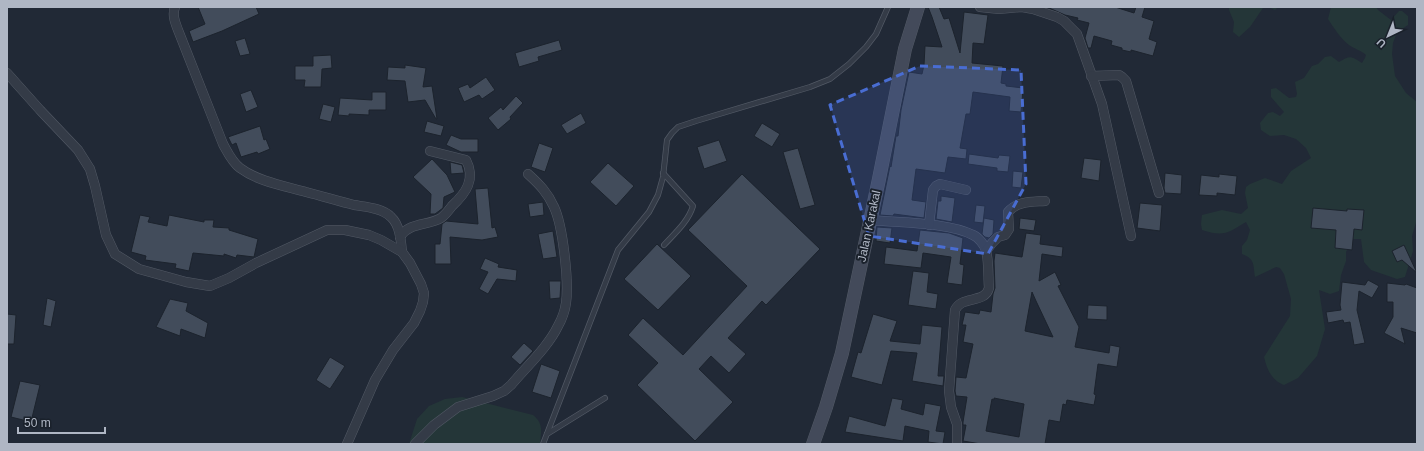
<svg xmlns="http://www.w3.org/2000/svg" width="1424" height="451" font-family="Arial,sans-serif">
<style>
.green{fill:#243638}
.building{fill:#424c5b;stroke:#1c232d;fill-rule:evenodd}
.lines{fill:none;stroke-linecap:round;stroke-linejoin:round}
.lane-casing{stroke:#525965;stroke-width:6}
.street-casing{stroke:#525965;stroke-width:10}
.secondary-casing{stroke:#525965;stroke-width:14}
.lane{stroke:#343b47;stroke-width:4.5}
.street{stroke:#343b47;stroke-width:9}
.secondary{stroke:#434a5a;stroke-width:13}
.marked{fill:#496dd2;fill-opacity:0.2;stroke:#496dd2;stroke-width:3;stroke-dasharray:8 5;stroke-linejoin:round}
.labels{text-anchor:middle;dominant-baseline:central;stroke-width:4;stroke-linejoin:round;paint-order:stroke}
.street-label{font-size:12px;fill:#afb6c4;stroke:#1a212b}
</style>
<rect width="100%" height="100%" fill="#212936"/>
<g class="green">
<path d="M 1229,7 L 1278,7 L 1275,10 L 1268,7 L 1263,8 L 1250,27 L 1239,37 L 1233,32 L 1234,22 L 1229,10 Z"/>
<path d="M 1331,7 L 1376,7 L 1378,10 L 1391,20 L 1399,11 L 1402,11 L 1408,16 L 1408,25 L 1397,32 L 1393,43 L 1392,54 L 1395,76 L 1406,93 L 1417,102 L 1417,219 L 1412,236 L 1413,251 L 1405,277 L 1397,279 L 1371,270 L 1364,262 L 1361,239 L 1353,239 L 1346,252 L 1346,261 L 1341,275 L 1339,291 L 1330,294 L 1319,290 L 1325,329 L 1317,356 L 1298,378 L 1284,385 C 1271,380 1267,369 1264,357 L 1290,316 L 1291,299 L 1284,274 L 1280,268 L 1276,267 L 1255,277 C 1253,264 1255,259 1242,254 L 1242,246 L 1247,240 L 1250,230 L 1246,222 C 1228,233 1224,237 1202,230 L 1201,224 L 1202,215 L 1222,210 L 1241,214 L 1248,208 L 1245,193 L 1246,187 L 1250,184 L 1265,178 L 1282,184 L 1291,171 L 1311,158 L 1306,148 L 1296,139 L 1284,135 L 1270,136 L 1261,130 L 1260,123 L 1268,113 L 1273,112 L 1280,116 L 1284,112 L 1271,97 L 1271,89 L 1276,88 L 1289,98 L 1296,97 L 1297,94 L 1295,82 L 1304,78 L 1312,66 L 1318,64 L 1325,57 L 1331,56 L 1339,62 C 1350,55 1351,56 1362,63 L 1365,58 L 1366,55 C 1361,50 1354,49 1349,45 C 1340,38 1334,28 1328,19 Z"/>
<path d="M 462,397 L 533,415 C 544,424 541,431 540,444 L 409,444 L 417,419 L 429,406 L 445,399 Z"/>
</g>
<g class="building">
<path d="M 198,7 L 256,7 L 259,14 L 222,31 L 193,42 L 189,31 L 205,24 Z"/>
<path d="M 928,7 L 939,7 L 944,19 L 949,18 L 960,53 L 964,12 L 988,15 L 984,44 L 973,43 L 972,63 L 1003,66 L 1001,83 L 1006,84 L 1006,86 L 1023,88 L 1021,112 L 1009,111 L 1010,97 L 973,92 L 970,114 L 966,114 L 960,148 L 967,149 L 966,159 L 948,157 L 945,173 L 916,169 L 912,200 L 926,202 L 924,218 L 894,214 L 893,216 L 880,215 L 890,166 L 891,167 L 896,136 L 898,136 L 901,110 L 909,72 L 922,74 L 924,65 L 925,46 L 942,47 L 932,17 Z"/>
<path d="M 1047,7 L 1115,7 L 1134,13 L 1136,7 L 1145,7 L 1142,17 L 1154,21 L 1149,39 L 1157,42 L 1153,56 L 1131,50 L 1131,52 L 1122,50 L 1122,48 L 1111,45 L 1112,41 L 1094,36 L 1091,48 L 1088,48 L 1085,38 L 1089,23 L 1077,20 L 1078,18 L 1065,15 Z"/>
<path d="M 245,38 L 250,54 L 240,56 L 235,41 Z"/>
<path d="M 559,40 L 562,50 L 538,57 L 539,61 L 519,67 L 515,53 Z"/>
<path d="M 331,55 L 332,68 L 322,69 L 321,87 L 304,87 L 305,80 L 295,80 L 295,66 L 313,66 L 313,56 Z"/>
<path d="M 405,65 L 426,68 L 423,87 L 432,86 L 437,119 L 436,119 L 425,100 L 408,102 L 405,81 L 387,80 L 388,67 L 405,68 Z"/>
<path d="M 486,77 L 495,90 L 482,99 L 479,95 L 464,102 L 458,88 L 468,84 L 470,88 Z"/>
<path d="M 251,90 L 258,107 L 246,112 L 240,94 Z"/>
<path d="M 372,92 L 386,92 L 386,110 L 369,110 L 369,115 L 349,114 L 349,116 L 338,115 L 340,98 L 372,100 Z"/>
<path d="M 516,96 L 523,103 L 510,117 L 511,119 L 498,130 L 488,118 L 501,107 L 503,110 Z"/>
<path d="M 323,104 L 335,107 L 331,122 L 319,119 Z"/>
<path d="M 581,113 L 586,123 L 567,134 L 561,125 Z"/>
<path d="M 427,121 L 444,126 L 441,136 L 424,132 Z"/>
<path d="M 762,123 L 780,134 L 772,147 L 754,136 Z"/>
<path d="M 260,126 L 264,140 L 266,139 L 270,149 L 258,154 L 257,152 L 241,157 L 236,143 L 232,145 L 228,137 Z"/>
<path d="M 451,135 L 461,139 L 478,139 L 478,152 L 461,152 L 446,145 Z"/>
<path d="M 719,140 L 727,161 L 704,169 L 697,147 Z"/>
<path d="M 539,143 L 553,148 L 545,172 L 531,167 Z"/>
<path d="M 798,148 L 815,205 L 800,209 L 783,152 Z"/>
<path d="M 969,154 L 998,158 L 999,155 L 1010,156 L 1008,172 L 997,171 L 997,168 L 968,164 Z"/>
<path d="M 1084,158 L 1101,160 L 1099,181 L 1081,178 Z"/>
<path d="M 432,159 L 447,175 L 455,192 L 444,197 L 443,208 L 435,214 L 430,214 L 431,194 L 413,177 Z"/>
<path d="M 450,162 L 462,165 L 464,173 L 451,174 Z"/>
<path d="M 608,163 L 634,186 L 616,206 L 590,182 Z"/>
<path d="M 1013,171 L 1023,172 L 1021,188 L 1012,187 Z"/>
<path d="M 1165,173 L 1182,175 L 1181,194 L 1165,193 L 1164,188 Z"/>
<path d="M 742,174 L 820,249 L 766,305 L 762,301 L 728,338 L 746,354 L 729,373 L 711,356 L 699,369 L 733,402 L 695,441 L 637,385 L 658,363 L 628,335 L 643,318 L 683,355 L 747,286 L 688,230 Z"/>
<path d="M 1219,174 L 1237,176 L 1235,195 L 1217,193 L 1217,196 L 1199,195 L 1201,175 L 1219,177 Z"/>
<path d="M 488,188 L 492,228 L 495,227 L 498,237 L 482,240 L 450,237 L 451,264 L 435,264 L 435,244 L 440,244 L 442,224 L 446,221 L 478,224 L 475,189 Z"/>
<path d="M 941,196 L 955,198 L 952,222 L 936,219 L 938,201 L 941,201 Z"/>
<path d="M 543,202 L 544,215 L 530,217 L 528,204 Z"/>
<path d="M 1140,203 L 1162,205 L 1160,231 L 1137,228 Z"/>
<path d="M 976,205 L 985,206 L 983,223 L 974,222 Z"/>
<path d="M 1313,208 L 1347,211 L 1347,209 L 1364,210 L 1362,230 L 1354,229 L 1352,250 L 1335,248 L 1336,230 L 1311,228 Z"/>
<path d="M 140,215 L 150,217 L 148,222 L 167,226 L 169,215 L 204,222 L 204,220 L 214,220 L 213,227 L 229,228 L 229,230 L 258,239 L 254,257 L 237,255 L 236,258 L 224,254 L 224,256 L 193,253 L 189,271 L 175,268 L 176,264 L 145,260 L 146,256 L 131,252 Z"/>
<path d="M 984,218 L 994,220 L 993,234 L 989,238 L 985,237 L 982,234 Z"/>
<path d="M 1020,218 L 1036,220 L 1034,231 L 1019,229 Z"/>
<path d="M 877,227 L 892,228 L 890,243 L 876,241 Z"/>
<path d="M 920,230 L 949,233 L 963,238 L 960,264 L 964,265 L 962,285 L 947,283 L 951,257 L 923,253 L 921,268 L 884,264 L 886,247 L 917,251 Z"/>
<path d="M 553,231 L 557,257 L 543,259 L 538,234 Z"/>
<path d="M 1026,233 L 1041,235 L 1040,244 L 1063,247 L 1062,257 L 1042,254 L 1039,281 L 1055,272 L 1061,285 L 1058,286 L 1079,327 L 1075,347 L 1109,353 L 1110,345 L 1120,347 L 1117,367 L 1098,364 L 1094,394 L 1096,395 L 1094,405 L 1067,400 L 1066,405 L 1063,404 L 1060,422 L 1049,420 L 1045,444 L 981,444 L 963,441 L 966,425 L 963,425 L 963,422 L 967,397 L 956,396 L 955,391 L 956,377 L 966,378 L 973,344 L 963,342 L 966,325 L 962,325 L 965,312 L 979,314 L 980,310 L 991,312 L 993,294 L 995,288 L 994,261 L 995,253 L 1022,257 ZM 1032,292 L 1036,301 L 1053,337 L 1025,331 ZM 994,398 L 1024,404 L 1019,437 L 986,431 L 992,399 L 994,400 Z"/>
<path d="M 657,244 L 691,276 L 658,310 L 624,279 Z"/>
<path d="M 1404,245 L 1417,273 L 1402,260 L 1397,262 L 1392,251 Z"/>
<path d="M 485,258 L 499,264 L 498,267 L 517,270 L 516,281 L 497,279 L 488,294 L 479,289 L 488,272 L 480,269 Z"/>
<path d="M 913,271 L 929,273 L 927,292 L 938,294 L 936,309 L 908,305 Z"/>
<path d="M 1368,280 L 1379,286 L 1372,298 L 1359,291 L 1357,310 L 1365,343 L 1354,345 L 1350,322 L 1344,323 L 1343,320 L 1328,323 L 1326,312 L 1341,310 L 1340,305 L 1342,282 L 1365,285 Z"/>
<path d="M 549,281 L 561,281 L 560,298 L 550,299 Z"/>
<path d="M 1387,283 L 1405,285 L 1406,284 L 1417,288 L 1417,333 L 1401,328 L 1405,344 L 1384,333 L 1393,317 L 1393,302 L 1387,302 Z"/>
<path d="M 47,298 L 56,301 L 51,327 L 43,325 Z"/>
<path d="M 170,299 L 188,303 L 186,311 L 208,323 L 205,338 L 181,329 L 180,336 L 156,327 Z"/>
<path d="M 1088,305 L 1107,306 L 1107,320 L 1087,319 Z"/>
<path d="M 7,314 L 16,315 L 14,344 L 7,344 Z"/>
<path d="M 873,314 L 897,321 L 890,341 L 920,344 L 922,325 L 942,327 L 938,376 L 944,376 L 943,386 L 912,381 L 917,353 L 891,351 L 882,385 L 851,377 L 858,352 L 861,353 Z"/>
<path d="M 524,343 L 533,351 L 520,365 L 511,357 Z"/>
<path d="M 330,357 L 345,366 L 330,389 L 316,380 Z"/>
<path d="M 541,364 L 560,371 L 551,398 L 532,392 Z"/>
<path d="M 20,381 L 40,385 L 31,422 L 11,417 Z"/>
<path d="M 892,398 L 903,400 L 901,409 L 923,415 L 925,403 L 941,406 L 936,431 L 945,432 L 943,444 L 928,442 L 929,431 L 905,426 L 903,441 L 845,432 L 849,416 L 885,426 Z"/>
</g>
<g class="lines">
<g class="lane-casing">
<g id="lane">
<path d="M 663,173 L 693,206 C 688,222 675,233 664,245"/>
<path d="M 547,434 L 605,398"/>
<path d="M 543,444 L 618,250 L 649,212 L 658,195 L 663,177 L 667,140 L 672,133 L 678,127 L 696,121 L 810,87 L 830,79 L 849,64 L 866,47 L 876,34 L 888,7"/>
</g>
</g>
<g class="street-casing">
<g id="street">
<path d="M 175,7 C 172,15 175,22 178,30 L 223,144 C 228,153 232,162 240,168 C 259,182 285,186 306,192 C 322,196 338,201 354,205 C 366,207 382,208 391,217 C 400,225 401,241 402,252"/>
<path d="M 980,7 L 999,9 L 1022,7 L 1033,9 L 1057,17 L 1064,21 L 1077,34 L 1102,104 L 1131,236"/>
<path d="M 7,73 L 40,110 L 78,150 L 90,169 L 95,186 L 106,235 L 115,254 L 139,269 L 186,282 L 210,286 L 229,278 L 256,263 L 327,230 L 345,230 L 369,235 L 381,240 L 402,252 L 410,263 L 421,284 L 424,293 L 423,302 L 420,311 L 414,323 L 393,350 L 375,380 L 347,444"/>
<path d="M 1091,76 L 1119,75 L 1122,77 L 1126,81 L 1159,193"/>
<path d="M 870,220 C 899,223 948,222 973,235 C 978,237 985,245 986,251 C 989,260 988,278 989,288 C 985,304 962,295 955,310 L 949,391 L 951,407 L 957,424 L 957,444"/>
<path d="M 929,225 L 933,190 L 936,186 L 940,184 L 966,190"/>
<path d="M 400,237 C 409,222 428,226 441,218 C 445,215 449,210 452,206 C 466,193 476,179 466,160 L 430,151"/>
<path d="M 986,251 L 992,243 L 998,237 L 1005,235 L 1009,229 L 1008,212 C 1017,201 1032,202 1045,201"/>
<path d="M 415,444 L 434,425 L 458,407 L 493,396 L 504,391 L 511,385 C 526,367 548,347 558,326 C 562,319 565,310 566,303 C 569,282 563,226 554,207 C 548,193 539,184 528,174"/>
</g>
</g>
<g class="secondary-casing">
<path id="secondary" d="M 813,444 L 826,407 L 842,353 L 879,179 L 905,49 L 918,7"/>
</g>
<use href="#lane" class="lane"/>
<use href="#street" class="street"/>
<use href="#secondary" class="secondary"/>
</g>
<path class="marked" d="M 920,66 L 1021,70 L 1026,184 L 988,254 L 869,236 L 830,105 Z"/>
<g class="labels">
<g class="street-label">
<text transform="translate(869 226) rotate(-78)">Jalan Karakal</text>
</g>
</g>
<rect width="1424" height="451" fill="none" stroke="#afb6c4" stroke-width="16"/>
<g transform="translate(1388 36) rotate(223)" stroke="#1a212b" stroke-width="3" paint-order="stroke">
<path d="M0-3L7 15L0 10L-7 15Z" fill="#afb6c4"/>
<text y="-6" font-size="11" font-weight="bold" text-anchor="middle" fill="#afb6c4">U</text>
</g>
<path d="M18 427v6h87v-6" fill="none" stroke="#afb6c4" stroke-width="2"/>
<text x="24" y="427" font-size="12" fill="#afb6c4" stroke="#1a212b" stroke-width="3" paint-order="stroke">50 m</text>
</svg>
